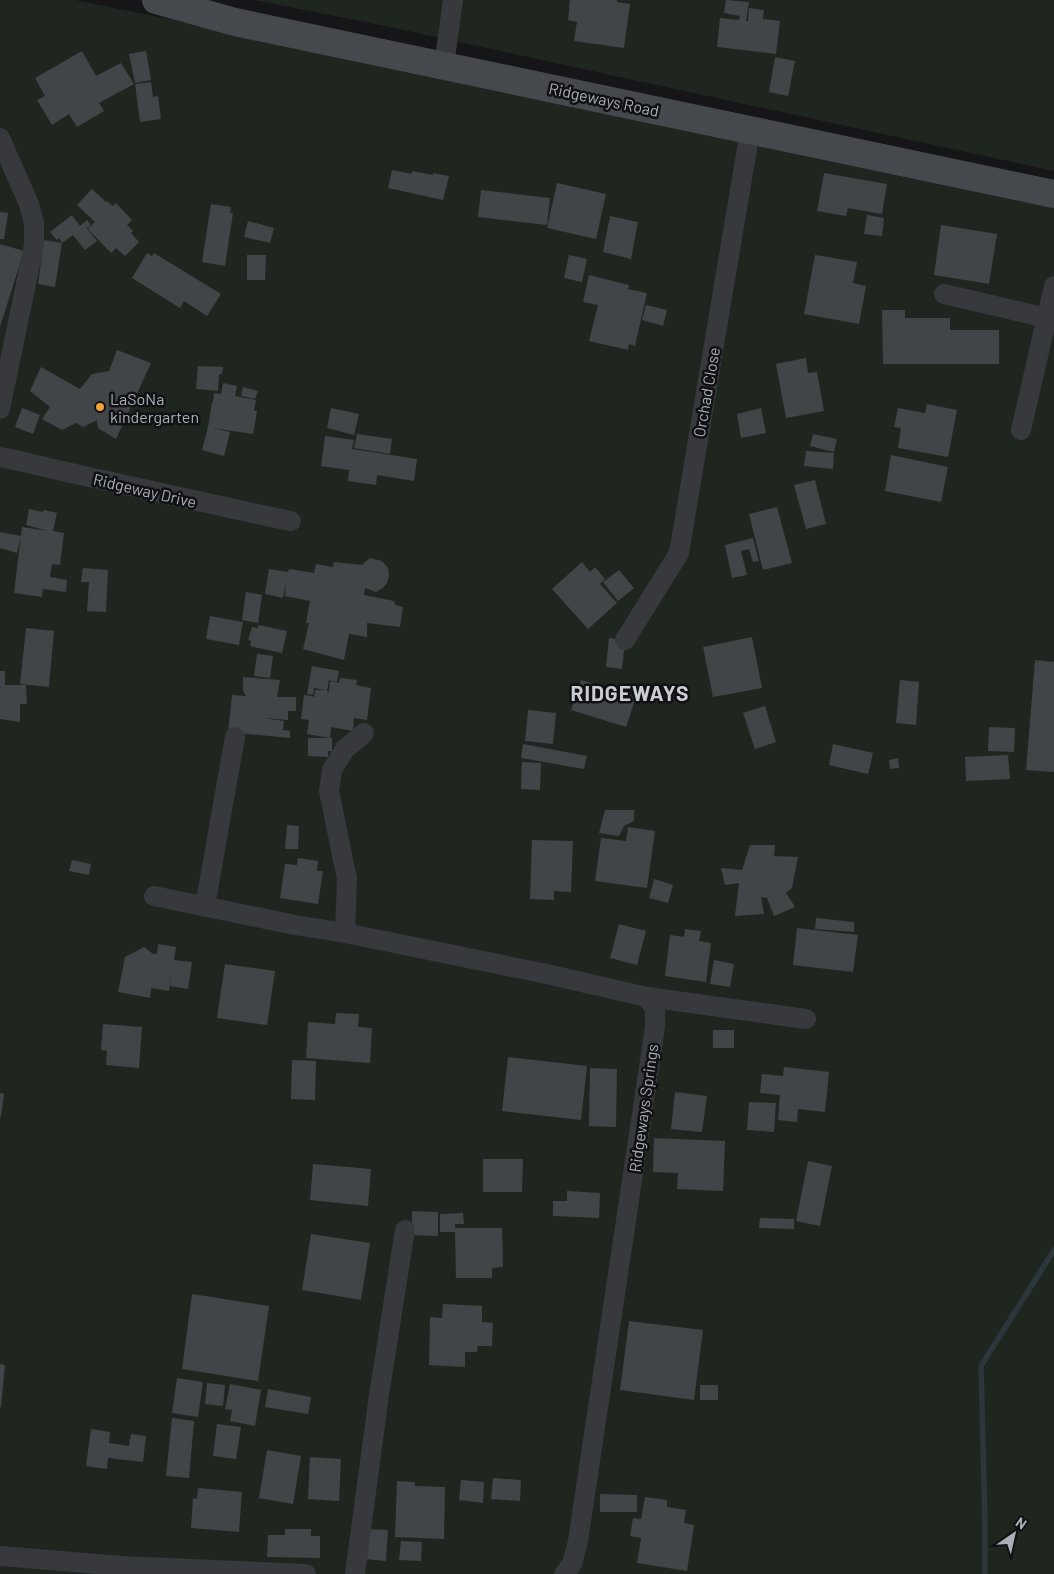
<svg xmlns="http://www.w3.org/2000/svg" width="1054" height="1574" font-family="Barlow,sans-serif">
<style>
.green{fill:#1e261f}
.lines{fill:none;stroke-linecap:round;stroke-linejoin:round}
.stream{stroke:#2c373c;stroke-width:5.5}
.building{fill:#424548}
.street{stroke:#37393d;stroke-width:20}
.secondary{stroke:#45484d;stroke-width:28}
.poi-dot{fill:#f1a036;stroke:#111113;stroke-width:2}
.labels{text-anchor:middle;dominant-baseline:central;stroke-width:5;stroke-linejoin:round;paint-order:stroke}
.street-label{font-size:16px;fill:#a8afb8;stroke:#111113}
.poi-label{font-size:16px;fill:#a8afb8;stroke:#111113;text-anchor:start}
.district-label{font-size:21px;font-weight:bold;letter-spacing:1px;fill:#c9cdd4;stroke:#111113}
</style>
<rect width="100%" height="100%" fill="#161618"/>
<g class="green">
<path d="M 0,0 L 75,0 L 1054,197 L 1054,1574 L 0,1574 Z"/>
<path d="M 254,0 L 1054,0 L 1054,171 L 385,26 Z"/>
</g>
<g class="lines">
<path class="stream" d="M 985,1574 L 985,1524 L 981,1366 L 1054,1250"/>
</g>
<g class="building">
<path d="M 570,0 L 617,0 L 617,2 L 630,4 L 624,48 L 574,41 L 577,22 L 568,20 Z"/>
<path d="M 726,0 L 749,2 L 746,21 L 748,21 L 749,8 L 764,10 L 763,19 L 780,21 L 776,54 L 717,47 L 720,18 L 739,20 L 740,16 L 724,13 Z"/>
<path d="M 82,51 L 96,76 L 121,63 L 134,84 L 99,103 L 104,111 L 77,127 L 69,114 L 52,125 L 37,100 L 45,96 L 35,78 Z"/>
<path d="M 146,51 L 151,80 L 135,83 L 129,54 Z"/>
<path d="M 775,57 L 795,61 L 788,96 L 769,92 Z"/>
<path d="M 151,82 L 153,97 L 158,96 L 161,119 L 140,122 L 135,84 Z"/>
<path d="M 392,170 L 412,174 L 412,171 L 433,175 L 433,173 L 449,176 L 443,200 L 388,188 Z"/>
<path d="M 824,173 L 887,184 L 882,214 L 848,208 L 846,216 L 817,211 Z"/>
<path d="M 557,183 L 606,194 L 596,239 L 547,228 Z"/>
<path d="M 92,189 L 106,202 L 107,201 L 113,206 L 116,203 L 132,220 L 127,225 L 133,231 L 131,233 L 139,242 L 125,256 L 116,248 L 111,253 L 88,229 L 95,222 L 77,205 Z"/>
<path d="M 481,190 L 550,198 L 547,225 L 478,217 Z"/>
<path d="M 211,204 L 231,207 L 230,213 L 233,213 L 225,266 L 202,262 Z"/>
<path d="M 0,212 L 8,213 L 4,239 L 0,239 Z"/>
<path d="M 72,215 L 80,226 L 87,220 L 91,225 L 88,228 L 85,226 L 97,241 L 85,250 L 73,235 L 62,243 L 59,238 L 57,240 L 50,232 Z"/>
<path d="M 867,215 L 884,218 L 882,236 L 864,234 Z"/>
<path d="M 610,216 L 638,222 L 631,259 L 603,252 Z"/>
<path d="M 248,221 L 274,228 L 270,243 L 244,237 Z"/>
<path d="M 941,225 L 997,234 L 989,284 L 934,275 Z"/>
<path d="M 44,240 L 62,243 L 55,287 L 38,284 Z"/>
<path d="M 0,244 L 24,251 L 0,327 Z"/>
<path d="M 147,253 L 152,256 L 154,253 L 221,294 L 207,316 L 184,301 L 180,308 L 132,278 Z"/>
<path d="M 247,255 L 266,255 L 265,280 L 247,280 Z"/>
<path d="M 569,255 L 587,259 L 582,282 L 564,278 Z"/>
<path d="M 815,255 L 857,262 L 853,283 L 866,286 L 859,324 L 804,314 Z"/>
<path d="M 589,275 L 629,285 L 628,289 L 647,293 L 635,346 L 629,344 L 628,350 L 589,341 L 598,305 L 583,302 Z"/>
<path d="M 646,305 L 667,310 L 663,326 L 642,320 Z"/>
<path d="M 882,310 L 905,310 L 905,318 L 950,318 L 950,330 L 999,330 L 999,364 L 883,364 Z"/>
<path d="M 117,350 L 151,363 L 116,439 L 98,428 L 97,420 L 83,427 L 76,423 L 62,430 L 42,419 L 50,407 L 30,391 L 41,367 L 80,389 L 92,374 L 109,371 Z"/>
<path d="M 806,358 L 808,373 L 817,372 L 824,411 L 786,418 L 776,364 Z"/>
<path d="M 198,366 L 223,367 L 222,374 L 219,374 L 218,391 L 196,389 Z"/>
<path d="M 223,383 L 237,386 L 235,396 L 256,400 L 254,411 L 257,411 L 253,434 L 213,428 L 230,432 L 224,456 L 202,450 L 208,427 L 212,402 L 225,405 L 213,402 L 214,393 L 221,394 Z"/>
<path d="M 243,387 L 258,391 L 255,399 L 241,396 Z"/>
<path d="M 927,404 L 957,410 L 948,457 L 898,448 L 901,428 L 894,427 L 898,408 L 925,413 Z"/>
<path d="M 22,408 L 40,415 L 33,434 L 15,427 Z"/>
<path d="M 331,408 L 359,414 L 354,435 L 327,428 Z"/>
<path d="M 761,408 L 766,433 L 741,438 L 737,414 Z"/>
<path d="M 357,434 L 392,439 L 390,454 L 354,448 Z"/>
<path d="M 813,434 L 837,439 L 834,452 L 810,446 Z"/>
<path d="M 325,436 L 354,440 L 352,449 L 417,459 L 414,481 L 377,475 L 376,485 L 348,481 L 349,470 L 321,466 Z"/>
<path d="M 806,451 L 834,453 L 833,469 L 804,466 Z"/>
<path d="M 891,455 L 948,467 L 941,502 L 885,491 Z"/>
<path d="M 815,480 L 826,524 L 806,529 L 794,485 Z"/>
<path d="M 777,507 L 792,563 L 763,570 L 749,514 Z"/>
<path d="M 29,509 L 43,512 L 44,510 L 57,513 L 53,531 L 64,533 L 60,565 L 52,564 L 50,577 L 67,580 L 66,592 L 43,589 L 42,597 L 14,593 L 22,527 L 48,531 L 26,525 Z"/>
<path d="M 0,532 L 21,536 L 17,553 L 0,548 Z"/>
<path d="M 753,538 L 759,561 L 753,562 L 749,549 L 741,551 L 747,575 L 732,578 L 725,545 Z"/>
<path d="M 370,558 L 382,561 L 388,568 L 389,576 L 387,583 L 383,588 L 376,592 L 365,588 L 364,595 L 394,601 L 395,605 L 403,607 L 400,627 L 367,623 L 367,637 L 349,634 L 344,660 L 303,649 L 309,623 L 306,623 L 310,601 L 285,596 L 286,583 L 283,598 L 265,594 L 269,569 L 288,572 L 289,569 L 314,573 L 316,564 L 333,567 L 334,562 L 362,565 Z"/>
<path d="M 582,562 L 590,572 L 595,567 L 605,579 L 600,584 L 617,603 L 588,629 L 552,589 Z"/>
<path d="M 83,568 L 108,570 L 106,612 L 87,611 L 89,582 L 81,582 Z"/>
<path d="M 619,570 L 634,588 L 618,601 L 603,582 Z"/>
<path d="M 246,592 L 262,595 L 258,623 L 242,620 Z"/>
<path d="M 210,616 L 243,622 L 239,645 L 206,639 Z"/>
<path d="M 258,625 L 287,631 L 282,653 L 250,646 L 251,641 L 248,640 L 252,627 L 258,628 Z"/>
<path d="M 26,628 L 54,631 L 49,687 L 20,684 Z"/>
<path d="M 752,637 L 762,688 L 713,697 L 703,647 Z"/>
<path d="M 609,638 L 625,640 L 622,669 L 606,667 Z"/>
<path d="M 257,654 L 273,656 L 270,678 L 254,676 Z"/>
<path d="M 1035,660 L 1054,662 L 1054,772 L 1026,770 Z"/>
<path d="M 312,666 L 339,671 L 337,682 L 329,680 L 327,691 L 329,692 L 330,681 L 339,683 L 340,678 L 357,680 L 356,685 L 371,688 L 367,720 L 354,718 L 353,731 L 331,727 L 330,738 L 307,734 L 309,720 L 301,719 L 304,695 L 317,697 L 314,696 L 315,690 L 325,690 L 314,688 L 313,695 L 307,694 Z"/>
<path d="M 0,671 L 5,671 L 5,685 L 26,685 L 27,704 L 20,704 L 20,722 L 0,719 Z"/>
<path d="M 243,677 L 280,680 L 277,697 L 296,697 L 296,711 L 288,711 L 288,720 L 264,718 L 284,721 L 283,730 L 290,731 L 290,738 L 228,732 L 232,695 L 246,696 L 243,691 Z"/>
<path d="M 581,680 L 636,697 L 626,727 L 571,710 Z"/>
<path d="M 900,680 L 919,682 L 916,725 L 896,723 Z"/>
<path d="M 765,706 L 776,742 L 755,749 L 743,713 Z"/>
<path d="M 528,710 L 556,713 L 553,744 L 525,741 Z"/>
<path d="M 989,727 L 1015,728 L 1014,752 L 988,751 Z"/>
<path d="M 308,738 L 332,738 L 332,751 L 328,751 L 328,757 L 308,756 Z"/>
<path d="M 523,744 L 587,756 L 584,769 L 521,758 Z"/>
<path d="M 833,744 L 873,753 L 868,774 L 829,765 Z"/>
<path d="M 1008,755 L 1010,779 L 966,781 L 965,757 Z"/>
<path d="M 898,758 L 899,768 L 890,769 L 889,760 Z"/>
<path d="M 522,762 L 541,763 L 540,790 L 521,789 Z"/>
<path d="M 605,810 L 634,810 L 634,821 L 624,826 L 619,836 L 599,833 Z"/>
<path d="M 287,825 L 299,826 L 298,849 L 285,849 Z"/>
<path d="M 628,827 L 655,831 L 647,888 L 595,881 L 601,838 L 626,841 Z"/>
<path d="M 532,840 L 573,841 L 571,892 L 554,891 L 554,900 L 530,899 Z"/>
<path d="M 750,845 L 775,845 L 774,856 L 798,857 L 792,888 L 786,893 L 795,907 L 774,916 L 767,898 L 761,897 L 764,914 L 735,916 L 739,883 L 725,885 L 721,868 L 742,870 Z"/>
<path d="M 298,858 L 318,861 L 317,871 L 323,871 L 318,904 L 280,898 L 285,864 L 297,865 Z"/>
<path d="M 72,860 L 91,864 L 89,875 L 69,871 Z"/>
<path d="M 654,879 L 673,885 L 668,903 L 649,898 Z"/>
<path d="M 816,918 L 854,922 L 854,932 L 815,929 Z"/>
<path d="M 619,924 L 646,931 L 637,965 L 610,958 Z"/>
<path d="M 797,928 L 858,935 L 853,972 L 793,965 Z"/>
<path d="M 685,929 L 701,931 L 699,941 L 711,943 L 706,982 L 665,976 L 670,935 L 684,937 Z"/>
<path d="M 158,944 L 176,947 L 174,960 L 192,962 L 188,989 L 170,986 L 171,974 L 169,991 L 151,988 L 150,998 L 118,992 L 125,957 L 144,947 L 153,954 L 157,954 Z"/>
<path d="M 714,960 L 734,964 L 730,987 L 710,984 Z"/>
<path d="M 225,964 L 275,971 L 267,1025 L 217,1018 Z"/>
<path d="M 336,1013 L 359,1014 L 358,1027 L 372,1028 L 370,1063 L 306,1058 L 308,1022 L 335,1024 Z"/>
<path d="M 103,1024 L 142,1027 L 139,1068 L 106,1065 L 107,1051 L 101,1050 Z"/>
<rect x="713" y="1030" width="21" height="18"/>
<path d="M 508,1057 L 587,1066 L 581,1120 L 502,1111 Z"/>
<path d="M 292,1060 L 316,1061 L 315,1100 L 291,1099 Z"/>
<path d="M 784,1067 L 829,1072 L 825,1112 L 798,1109 L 797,1122 L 778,1120 L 780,1095 L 760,1093 L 762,1074 L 783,1076 Z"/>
<path d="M 590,1068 L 617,1069 L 616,1127 L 589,1126 Z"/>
<path d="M 675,1092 L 707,1096 L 702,1132 L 671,1129 Z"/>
<path d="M 0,1093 L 4,1094 L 1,1117 L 0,1117 Z"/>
<path d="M 749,1102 L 776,1103 L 774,1132 L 747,1130 Z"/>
<path d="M 654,1138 L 725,1141 L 723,1191 L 677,1189 L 678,1173 L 653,1172 Z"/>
<path d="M 483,1159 L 523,1159 L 522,1192 L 483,1192 Z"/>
<path d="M 808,1161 L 832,1166 L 820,1226 L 796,1221 Z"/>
<path d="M 313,1164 L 371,1169 L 368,1206 L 310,1200 Z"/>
<path d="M 567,1191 L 600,1193 L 599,1218 L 553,1216 L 553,1201 L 567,1201 Z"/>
<path d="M 412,1211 L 438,1212 L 438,1236 L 412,1235 Z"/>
<path d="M 463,1213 L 464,1224 L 455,1224 L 455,1228 L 502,1228 L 503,1267 L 492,1268 L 492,1278 L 456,1278 L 455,1232 L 440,1232 L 440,1214 Z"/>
<path d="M 760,1218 L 794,1219 L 794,1229 L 759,1228 Z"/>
<path d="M 311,1234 L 370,1243 L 361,1300 L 302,1290 Z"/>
<path d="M 192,1294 L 269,1306 L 258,1381 L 182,1369 Z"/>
<path d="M 443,1304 L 482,1306 L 482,1322 L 493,1323 L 492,1346 L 478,1346 L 477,1352 L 465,1352 L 465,1367 L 429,1365 L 430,1317 L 442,1318 Z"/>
<path d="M 629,1321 L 703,1330 L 694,1400 L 620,1390 Z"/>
<path d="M 0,1364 L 5,1365 L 1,1407 L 0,1407 Z"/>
<path d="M 177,1378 L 203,1382 L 198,1417 L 172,1413 Z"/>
<path d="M 207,1383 L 225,1385 L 223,1406 L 205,1404 Z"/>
<path d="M 230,1384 L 261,1390 L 255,1426 L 230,1421 L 232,1410 L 225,1409 Z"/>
<rect x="700" y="1385" width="18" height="15"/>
<path d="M 268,1389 L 311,1397 L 308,1414 L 265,1407 Z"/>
<path d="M 172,1418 L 194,1421 L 189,1478 L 166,1476 Z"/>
<path d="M 217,1424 L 241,1427 L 236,1459 L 213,1456 Z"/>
<path d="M 91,1429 L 110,1432 L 109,1443 L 129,1446 L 131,1434 L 146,1436 L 143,1462 L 108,1458 L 107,1469 L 86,1466 Z"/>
<path d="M 267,1450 L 301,1456 L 293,1504 L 259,1498 Z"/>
<path d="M 310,1457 L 341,1459 L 339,1501 L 308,1499 Z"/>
<path d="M 493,1478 L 521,1480 L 520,1501 L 491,1499 Z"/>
<path d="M 461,1480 L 484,1482 L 483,1503 L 459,1500 Z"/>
<path d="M 397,1481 L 415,1482 L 415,1486 L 445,1487 L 444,1539 L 395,1537 Z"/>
<path d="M 198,1488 L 242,1492 L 239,1532 L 191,1528 L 193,1498 L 197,1499 Z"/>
<path d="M 600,1494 L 637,1495 L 637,1512 L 600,1512 Z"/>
<path d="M 645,1497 L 667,1500 L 667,1507 L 686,1510 L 684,1523 L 694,1525 L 687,1571 L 637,1563 L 641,1538 L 630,1536 L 633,1518 L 641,1519 Z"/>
<path d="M 285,1529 L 311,1529 L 311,1536 L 320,1536 L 320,1558 L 267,1557 L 268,1535 L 285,1535 Z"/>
<path d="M 366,1529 L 388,1530 L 386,1561 L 365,1559 Z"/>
<path d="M 401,1541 L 422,1542 L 421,1561 L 399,1560 Z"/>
</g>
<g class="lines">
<g class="street">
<path d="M 444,65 L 453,0"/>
<path d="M 0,138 L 29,204 L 34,223 L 34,245 L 0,409"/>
<path d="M 944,294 L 1047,318"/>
<path d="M 1021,430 L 1054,286"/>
<path d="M 0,457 C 24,461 47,468 71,473 C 144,489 218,506 291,521"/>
<path d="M 625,640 L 679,553 L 750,131"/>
<path d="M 154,896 L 295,925 L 345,933 L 542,973 L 647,997 L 806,1019"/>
<path d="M 205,906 L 235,737"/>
<path d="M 345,933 L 347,879 L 329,791 L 332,770 L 345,749 L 364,733"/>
<path d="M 0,1556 L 121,1566 L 306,1574"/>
<path d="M 355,1574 L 379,1395 L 405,1230"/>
<path d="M 564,1574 L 572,1564 L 578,1541 L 655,1027 L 655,1009 L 647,997"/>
</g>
<path class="secondary" d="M 156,0 L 235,22 L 1054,194"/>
</g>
<circle class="poi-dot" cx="100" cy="407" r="5"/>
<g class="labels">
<g class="street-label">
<text transform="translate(604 99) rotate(12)">Ridgeways Road</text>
<text transform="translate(706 392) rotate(-80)">Orchad Close</text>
<text transform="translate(145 490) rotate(13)">Ridgeway Drive</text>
<text transform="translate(643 1108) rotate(-82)">Ridgeways Springs</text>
</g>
<g class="poi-label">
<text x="110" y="398">LaSoNa<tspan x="110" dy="18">kindergarten</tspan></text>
</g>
<g class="district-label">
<text x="630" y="692">RIDGEWAYS</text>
</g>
</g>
<g transform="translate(1014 1534) rotate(34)" stroke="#111113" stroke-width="4" paint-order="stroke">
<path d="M0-4L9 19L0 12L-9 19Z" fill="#a8afb8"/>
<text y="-8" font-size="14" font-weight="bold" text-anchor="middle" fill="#a8afb8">N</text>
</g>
</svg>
